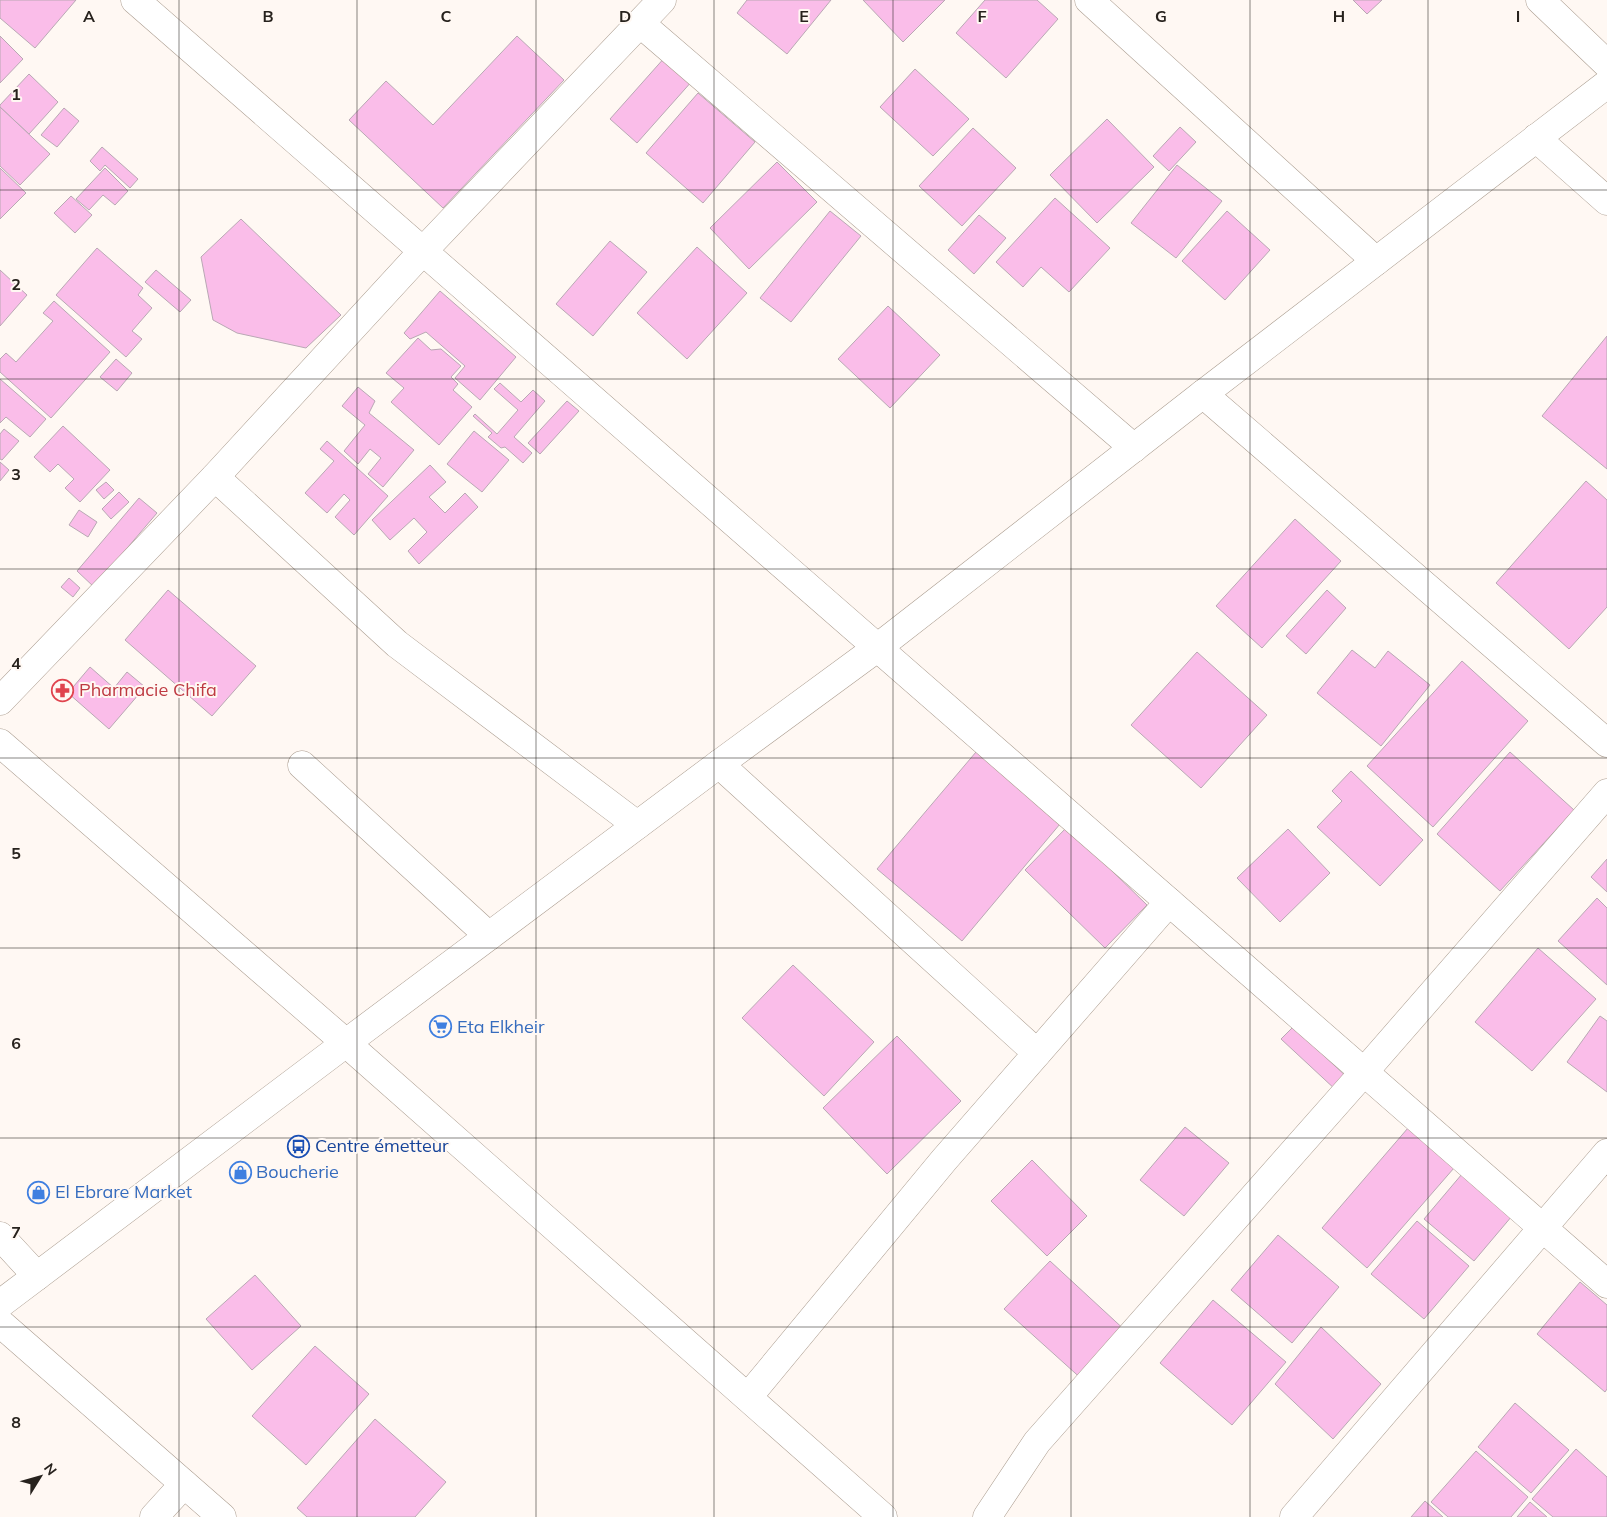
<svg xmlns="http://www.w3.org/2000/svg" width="1607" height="1517" font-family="Mulish,sans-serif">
<rect width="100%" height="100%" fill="#fff8f3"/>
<g fill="#fabde9" stroke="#b9a8b4">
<path d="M 0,0 L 76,0 L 35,48 L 0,18 Z"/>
<path d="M 747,0 L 831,0 L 787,54 L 737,13 Z"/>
<path d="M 863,0 L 945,0 L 903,42 Z"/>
<path d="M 985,0 L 1037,0 L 1058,19 L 1006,78 L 956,33 Z"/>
<path d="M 1353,0 L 1382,0 L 1367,14 Z"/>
<path d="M 0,36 L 23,59 L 0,83 Z"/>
<path d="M 517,36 L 564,80 L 443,208 L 349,120 L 386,81 L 433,125 Z"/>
<path d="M 666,56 L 693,80 L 637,143 L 610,119 Z"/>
<path d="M 915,69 L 969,119 L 933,156 L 880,107 Z"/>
<path d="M 29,74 L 58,102 L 29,134 L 0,107 L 0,105 Z"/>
<path d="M 698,93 L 755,142 L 703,203 L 646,153 Z"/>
<path d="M 0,107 L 50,154 L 20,185 L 0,166 Z"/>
<path d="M 64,108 L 79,121 L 57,147 L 41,135 Z"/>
<path d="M 1107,119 L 1154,167 L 1097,223 L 1050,175 Z"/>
<path d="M 1180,127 L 1196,142 L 1169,171 L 1153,156 Z"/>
<path d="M 973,128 L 1016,168 L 962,226 L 919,186 Z"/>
<path d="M 102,147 L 138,179 L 130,188 L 105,165 L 100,171 L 90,161 Z"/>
<path d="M 777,162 L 817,202 L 749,269 L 710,228 Z"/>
<path d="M 1177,165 L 1222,201 L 1176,258 L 1131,223 Z"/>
<path d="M 0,168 L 26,193 L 0,219 Z"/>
<path d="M 105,168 L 128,191 L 115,205 L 103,195 L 89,210 L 76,199 Z"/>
<path d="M 71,196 L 92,215 L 75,233 L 54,213 Z"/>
<path d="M 1055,198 L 1110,248 L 1069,292 L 1041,267 L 1023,287 L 996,262 Z"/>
<path d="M 830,211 L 861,236 L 791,322 L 760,298 Z"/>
<path d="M 1227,211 L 1270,250 L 1225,300 L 1182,261 Z"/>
<path d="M 979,215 L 1006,238 L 974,274 L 948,250 Z"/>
<path d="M 241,219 L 341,315 L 306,348 L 237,333 L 213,320 L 201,257 Z"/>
<path d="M 610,241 L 647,272 L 593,336 L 556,304 Z"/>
<path d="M 697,247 L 747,293 L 687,359 L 637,313 Z"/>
<path d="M 97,248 L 143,288 L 138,295 L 152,308 L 132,331 L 142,339 L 126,357 L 56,295 Z"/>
<path d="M 0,270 L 27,295 L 0,326 Z"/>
<path d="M 156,270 L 191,300 L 180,312 L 145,282 Z"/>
<path d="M 440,291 L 516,357 L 480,400 L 455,378 L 465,366 L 426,332 L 410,339 L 404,333 Z"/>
<path d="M 54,301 L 110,352 L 51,418 L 0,372 L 0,359 L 6,353 L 16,362 L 53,321 L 43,313 Z"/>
<path d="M 888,306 L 940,355 L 890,408 L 838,359 Z"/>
<path d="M 1607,336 L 1607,469 L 1542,416 Z"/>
<path d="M 418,338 L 431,350 L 441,349 L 461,366 L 451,377 L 458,384 L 453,390 L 472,407 L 439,445 L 391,402 L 404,388 L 386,373 Z"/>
<path d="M 116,359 L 132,373 L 117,391 L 100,377 Z"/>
<path d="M 0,379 L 46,419 L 30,437 L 6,417 L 0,423 Z"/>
<path d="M 500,383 L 521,402 L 533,390 L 545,401 L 514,437 L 532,453 L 523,463 L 505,447 L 501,448 L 488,437 L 492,433 L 473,416 L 475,414 L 497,434 L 518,410 L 494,389 Z"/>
<path d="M 358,387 L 375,401 L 369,413 L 414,450 L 383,487 L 368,474 L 381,458 L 370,449 L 358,464 L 344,451 L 365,425 L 342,406 Z"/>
<path d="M 567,401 L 579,411 L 540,454 L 528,443 Z"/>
<path d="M 63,426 L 110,470 L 80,502 L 65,488 L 74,479 L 58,464 L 50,472 L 34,457 Z"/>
<path d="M 4,429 L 19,441 L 2,460 L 0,459 L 0,434 Z"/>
<path d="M 474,431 L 509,460 L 482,492 L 447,464 Z"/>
<path d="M 327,441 L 388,496 L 354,535 L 335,517 L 350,500 L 344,494 L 327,513 L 305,493 L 334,461 L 320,449 Z"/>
<path d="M 0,462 L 9,470 L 0,481 Z"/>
<path d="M 430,465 L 446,482 L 429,497 L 445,513 L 465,493 L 478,507 L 419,564 L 408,551 L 427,532 L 414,518 L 390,540 L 372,520 Z"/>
<path d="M 1586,481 L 1607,500 L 1607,607 L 1569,649 L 1496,583 Z"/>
<path d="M 106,482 L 114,490 L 104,499 L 96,490 Z"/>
<path d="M 119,492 L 129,502 L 111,519 L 102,509 Z"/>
<path d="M 139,498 L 157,513 L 94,587 L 77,571 Z"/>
<path d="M 79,510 L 97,522 L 88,537 L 69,525 Z"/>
<path d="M 1295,519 L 1341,561 L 1262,648 L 1216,606 Z"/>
<path d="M 69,578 L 80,588 L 73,597 L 61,587 Z"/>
<path d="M 168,590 L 256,666 L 212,716 L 125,640 Z"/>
<path d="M 1327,590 L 1346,608 L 1306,654 L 1286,636 Z"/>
<path d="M 1352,650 L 1375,668 L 1388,651 L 1430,685 L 1381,746 L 1317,693 Z"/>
<path d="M 1197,652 L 1267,715 L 1201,788 L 1131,725 Z"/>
<path d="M 1462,661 L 1528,721 L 1433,827 L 1367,766 Z"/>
<path d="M 90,667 L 114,688 L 127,672 L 145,687 L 109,729 L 68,693 Z"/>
<path d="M 976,752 L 1060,824 L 962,941 L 877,869 Z"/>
<path d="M 1510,752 L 1574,810 L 1500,891 L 1437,834 Z"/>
<path d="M 1351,771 L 1423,840 L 1380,886 L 1317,827 L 1342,801 L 1332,791 Z"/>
<path d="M 1067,827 L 1147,905 L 1105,948 L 1025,870 Z"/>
<path d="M 1288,829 L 1330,873 L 1280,922 L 1237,878 Z"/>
<path d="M 1607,859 L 1607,892 L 1591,877 Z"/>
<path d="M 1597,898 L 1607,908 L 1607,985 L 1558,941 Z"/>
<path d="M 1538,948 L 1596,999 L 1532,1071 L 1475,1022 Z"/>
<path d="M 793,965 L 874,1042 L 824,1096 L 742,1018 Z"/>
<path d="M 1600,1016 L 1607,1021 L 1607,1092 L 1567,1062 Z"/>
<path d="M 1293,1027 L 1349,1079 L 1337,1091 L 1281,1039 Z"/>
<path d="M 897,1036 L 961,1101 L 887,1174 L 823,1108 Z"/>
<path d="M 1185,1127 L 1229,1163 L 1184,1216 L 1140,1180 Z"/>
<path d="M 1408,1128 L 1454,1168 L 1367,1268 L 1322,1228 Z"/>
<path d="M 1032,1160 L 1087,1216 L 1047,1256 L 991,1201 Z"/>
<path d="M 1462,1174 L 1512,1216 L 1474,1261 L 1424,1219 Z"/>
<path d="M 1417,1221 L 1469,1266 L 1424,1319 L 1371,1274 Z"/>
<path d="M 1278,1235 L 1339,1287 L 1292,1343 L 1231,1290 Z"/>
<path d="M 1050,1261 L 1128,1333 L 1085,1382 L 1004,1309 Z"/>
<path d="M 255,1275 L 301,1326 L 252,1370 L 206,1319 Z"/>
<path d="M 1580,1282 L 1607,1305 L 1607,1389 L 1605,1392 L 1537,1334 Z"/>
<path d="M 1213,1300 L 1286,1362 L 1232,1425 L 1160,1363 Z"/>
<path d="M 1321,1327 L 1381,1384 L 1333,1439 L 1275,1384 Z"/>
<path d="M 315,1346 L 369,1394 L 306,1465 L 252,1416 Z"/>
<path d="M 1515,1403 L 1569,1450 L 1531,1493 L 1478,1447 Z"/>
<path d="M 375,1419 L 446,1482 L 415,1517 L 307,1517 L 297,1508 Z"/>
<path d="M 1576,1449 L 1607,1477 L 1607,1517 L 1553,1517 L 1532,1499 Z"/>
<path d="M 1476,1451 L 1528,1497 L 1511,1517 L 1448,1517 L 1431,1502 Z"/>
<path d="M 1425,1501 L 1443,1517 L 1411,1517 Z"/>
<path d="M 1530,1502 L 1547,1517 L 1517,1517 Z"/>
</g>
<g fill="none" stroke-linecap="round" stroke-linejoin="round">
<defs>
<g id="minor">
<path d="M 135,0 L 1607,1284"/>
<path d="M 1089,0 L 1376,261"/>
<path d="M 1540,0 L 1607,64"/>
<path d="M 641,24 L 1134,448"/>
<path d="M 1536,138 L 1607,201"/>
<path d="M 1203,394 L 1607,743"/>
<path d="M 215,477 L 397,644 L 637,825"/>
<path d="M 0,701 L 215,477 L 423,251 L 662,0"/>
<path d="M 719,764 L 1037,1053"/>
<path d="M 302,765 L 489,936"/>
<path d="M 346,1043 L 719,764 L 877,648 L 1203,394 L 1607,84"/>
<path d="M 0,1236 L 37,1276"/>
<path d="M 0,1323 L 222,1517"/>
<path d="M 748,1397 L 944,1160 L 1169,902"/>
<path d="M 154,1517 L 184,1484"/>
<path d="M 987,1517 L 1037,1442 L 1364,1072 L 1607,793"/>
<path d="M 1294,1517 L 1607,1153"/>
</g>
<g id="tertiary">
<path d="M 0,743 L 346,1043 L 883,1517"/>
<path d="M 0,1304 L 346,1043"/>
</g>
</defs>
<use href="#minor" stroke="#ab9d90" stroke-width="29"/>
<use href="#tertiary" stroke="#ab9d90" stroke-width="29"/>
<use href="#minor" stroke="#fff" stroke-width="28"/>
<use href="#tertiary" stroke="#fff" stroke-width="28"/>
</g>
<path fill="none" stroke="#27221d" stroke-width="1" stroke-opacity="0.55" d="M 179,0 L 179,1517M 357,0 L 357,1517M 536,0 L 536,1517M 714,0 L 714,1517M 893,0 L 893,1517M 1071,0 L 1071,1517M 1250,0 L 1250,1517M 1428,0 L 1428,1517M 0,190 L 1607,190M 0,379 L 1607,379M 0,569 L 1607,569M 0,758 L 1607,758M 0,948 L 1607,948M 0,1138 L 1607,1138M 0,1327 L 1607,1327"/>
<defs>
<symbol id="pharmacy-ring" viewBox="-11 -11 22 22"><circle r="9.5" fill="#fff8f3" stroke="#e0444e" stroke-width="1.5"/><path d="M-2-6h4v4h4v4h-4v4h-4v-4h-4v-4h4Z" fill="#e0444e"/></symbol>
<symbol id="supermarket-ring" viewBox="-11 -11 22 22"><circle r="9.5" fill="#fff8f3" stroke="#3f7fe0" stroke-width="1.5"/><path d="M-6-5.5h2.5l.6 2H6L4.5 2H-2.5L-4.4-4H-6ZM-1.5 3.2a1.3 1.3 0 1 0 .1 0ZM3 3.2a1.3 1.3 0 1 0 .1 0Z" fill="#3f7fe0"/></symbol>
<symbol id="bus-ring" viewBox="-11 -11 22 22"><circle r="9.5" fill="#fff8f3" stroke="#1a4fb4" stroke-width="1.5"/><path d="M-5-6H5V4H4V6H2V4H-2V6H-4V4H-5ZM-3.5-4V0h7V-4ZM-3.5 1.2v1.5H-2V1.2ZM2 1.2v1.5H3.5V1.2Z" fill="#1a4fb4"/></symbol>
<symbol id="shop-ring" viewBox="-11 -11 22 22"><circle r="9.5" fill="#fff8f3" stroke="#3f7fe0" stroke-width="1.5"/><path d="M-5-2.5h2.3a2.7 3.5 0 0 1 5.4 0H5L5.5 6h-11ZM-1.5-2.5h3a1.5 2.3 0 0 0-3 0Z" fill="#3f7fe0"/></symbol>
</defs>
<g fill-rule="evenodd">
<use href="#pharmacy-ring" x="50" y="678" width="25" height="25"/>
<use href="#supermarket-ring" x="428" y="1014" width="25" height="25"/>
<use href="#bus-ring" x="286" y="1134" width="25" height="25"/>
<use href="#shop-ring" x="228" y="1160" width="25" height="25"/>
<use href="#shop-ring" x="26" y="1180" width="25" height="25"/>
</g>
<g text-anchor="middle" stroke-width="4" stroke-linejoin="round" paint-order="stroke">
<g font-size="18" fill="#be3a42" stroke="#fff8f3" text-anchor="start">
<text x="79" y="696">Pharmacie Chifa</text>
</g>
<g font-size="18" fill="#366cbe" stroke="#fff8f3" text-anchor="start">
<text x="457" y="1033">Eta Elkheir</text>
<text x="256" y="1178">Boucherie</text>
<text x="55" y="1198">El Ebrare Market</text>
</g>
<g font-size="18" fill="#164399" stroke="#fff8f3" text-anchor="start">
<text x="315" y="1152">Centre émetteur</text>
</g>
</g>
<g font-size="16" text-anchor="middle" font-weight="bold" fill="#27221d" stroke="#fff8f3" stroke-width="4" stroke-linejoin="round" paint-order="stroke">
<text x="89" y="22">A</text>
<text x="268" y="22">B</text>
<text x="446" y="22">C</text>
<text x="625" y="22">D</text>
<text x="804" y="22">E</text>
<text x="982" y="22">F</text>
<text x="1161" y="22">G</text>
<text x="1339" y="22">H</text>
<text x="1518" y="22">I</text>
<text x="16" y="100">1</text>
<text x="16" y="290">2</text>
<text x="16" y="480">3</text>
<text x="16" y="669">4</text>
<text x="16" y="859">5</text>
<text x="16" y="1049">6</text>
<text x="16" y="1238">7</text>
<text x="16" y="1428">8</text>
</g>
<g transform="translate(40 1477) rotate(53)" stroke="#fff8f3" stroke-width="4" paint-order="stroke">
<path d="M0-4L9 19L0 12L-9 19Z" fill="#27221d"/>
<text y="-8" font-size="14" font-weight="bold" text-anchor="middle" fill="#27221d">N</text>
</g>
</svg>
